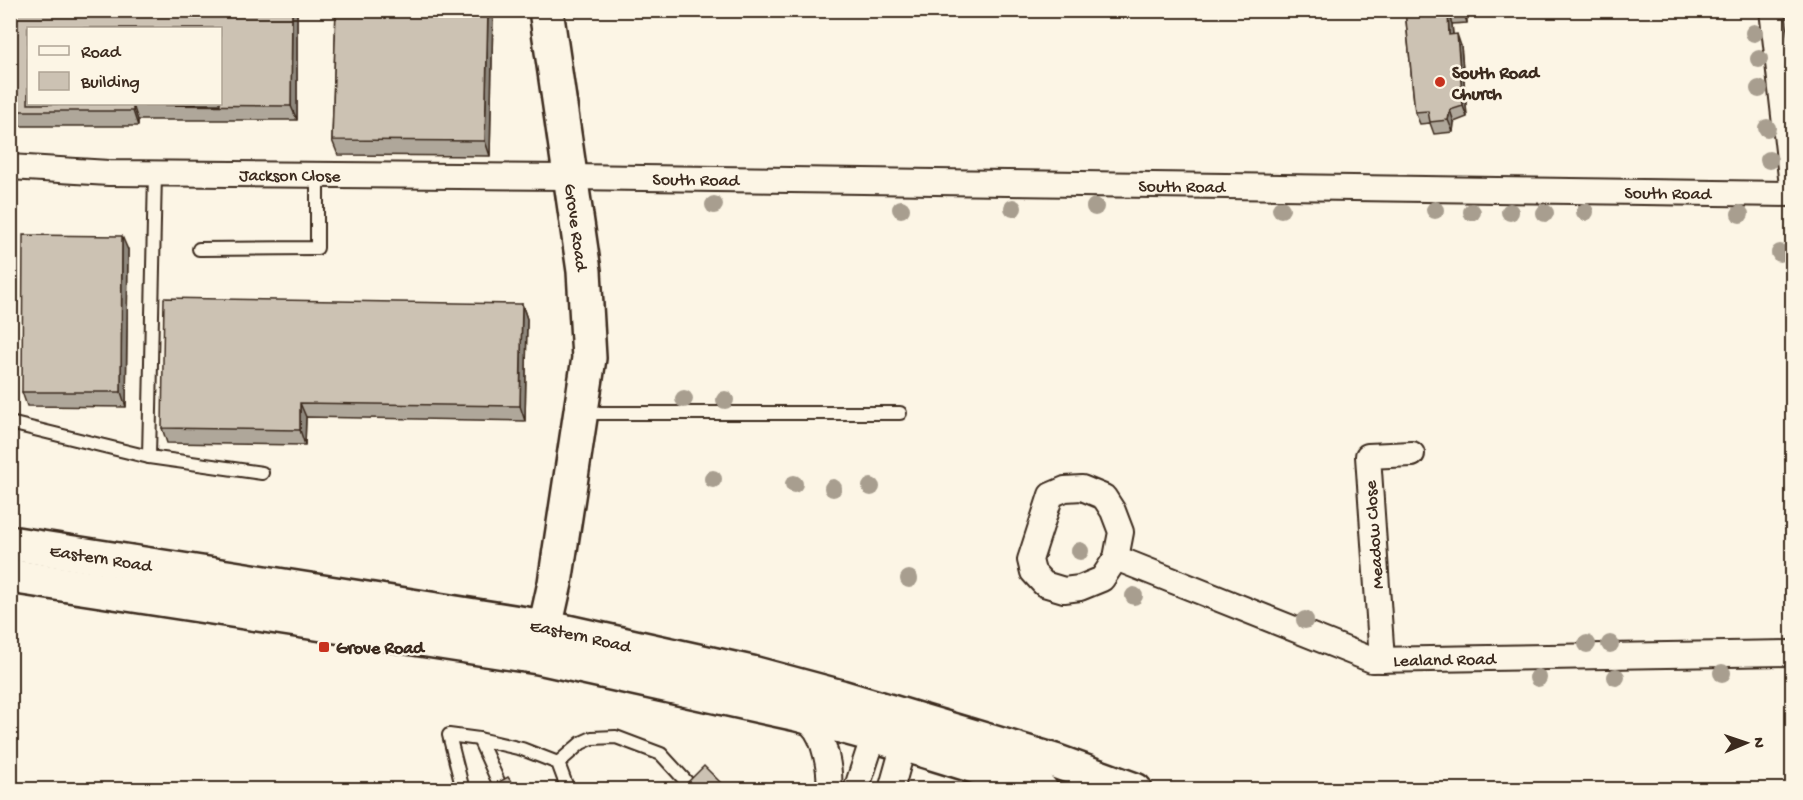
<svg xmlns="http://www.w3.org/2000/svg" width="1803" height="800" font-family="'Gochi Hand',sans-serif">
<rect width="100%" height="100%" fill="#fcf5e5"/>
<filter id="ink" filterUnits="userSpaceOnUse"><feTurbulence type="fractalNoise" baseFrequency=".0167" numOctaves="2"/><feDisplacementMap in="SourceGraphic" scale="12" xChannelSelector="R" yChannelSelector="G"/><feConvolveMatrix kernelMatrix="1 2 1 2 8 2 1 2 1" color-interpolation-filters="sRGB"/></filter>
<g filter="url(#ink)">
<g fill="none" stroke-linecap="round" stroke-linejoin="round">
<defs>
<g id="lane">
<path d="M 199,249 L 317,248 L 317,175"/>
<path d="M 583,413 L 900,413"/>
<path d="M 10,423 L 149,457 L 155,173"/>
<path d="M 149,457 L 262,473"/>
<path d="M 479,739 L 502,790"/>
<path d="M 558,763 L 581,743 L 592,738 L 616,737 L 661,754 L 694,790"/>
<path d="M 463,790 L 449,735 L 479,739 L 522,749 L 558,763 L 568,790"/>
</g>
<g id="street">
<path d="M 1772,10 L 1792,186"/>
<path id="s1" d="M 10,167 L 109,173 L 570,177 L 1792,194"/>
<path d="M 1082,488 L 1104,497 L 1113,511 L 1121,532 L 1116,558 L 1102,579 L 1080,588 L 1064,590 L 1044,584 L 1033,572 L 1030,560 L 1051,495 L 1065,489 Z"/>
<path id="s2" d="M 1116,558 L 1372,660 L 1792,653"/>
<path d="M 1382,660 L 1368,456 L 1412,454"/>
<path d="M 799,716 C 803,718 808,721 811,724 C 825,737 831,772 829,790"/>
<path d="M 856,790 L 874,735 L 884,724"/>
<path d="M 891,790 L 904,744 L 903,730"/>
</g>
<path id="secondary" d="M 539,655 L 555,583 L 589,358 L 584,271 L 546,10"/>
<g id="primary">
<path id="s3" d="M 10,543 L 545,627 L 752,673 L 841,697 L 1055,761 L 1135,790"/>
<path d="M 10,576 L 538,657 L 797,714 L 874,735 L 965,763 L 1041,790"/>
</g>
</defs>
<use href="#lane" stroke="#3b2a1e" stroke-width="16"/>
<use href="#street" stroke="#3b2a1e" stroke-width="28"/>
<use href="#secondary" stroke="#3b2a1e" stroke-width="38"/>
<use href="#primary" stroke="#3b2a1e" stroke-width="38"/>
<use href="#lane" stroke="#fcf5e5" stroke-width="12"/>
<use href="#street" stroke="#fcf5e5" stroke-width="24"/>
<use href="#secondary" stroke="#fcf5e5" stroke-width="33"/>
<use href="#primary" stroke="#fcf5e5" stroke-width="33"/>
</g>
<g fill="#a89e8f">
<circle cx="1754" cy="33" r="9"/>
<circle cx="1759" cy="59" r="9"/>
<circle cx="1759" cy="89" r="9"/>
<circle cx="1767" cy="128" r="9"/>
<circle cx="1769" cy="160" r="9"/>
<circle cx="714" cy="205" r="9"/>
<circle cx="1095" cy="207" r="9"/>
<circle cx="1013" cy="208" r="9"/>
<circle cx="901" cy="209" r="9"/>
<circle cx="1281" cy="209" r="9"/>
<circle cx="1435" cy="210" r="9"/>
<circle cx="1472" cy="212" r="9"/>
<circle cx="1510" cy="212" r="9"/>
<circle cx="1585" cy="212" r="9"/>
<circle cx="1545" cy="213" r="9"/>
<circle cx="1740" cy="214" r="9"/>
<circle cx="1780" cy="253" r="9"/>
<circle cx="684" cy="399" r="9"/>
<circle cx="725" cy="400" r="9"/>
<circle cx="713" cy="479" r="9"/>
<circle cx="794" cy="484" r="9"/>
<circle cx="871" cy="487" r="9"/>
<circle cx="833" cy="488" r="9"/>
<circle cx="1080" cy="551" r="9"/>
<circle cx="909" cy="579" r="9"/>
<circle cx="1134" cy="596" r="9"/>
<circle cx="1305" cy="620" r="9"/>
<circle cx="1587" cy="644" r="9"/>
<circle cx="1610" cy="644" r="9"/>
<circle cx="1722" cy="673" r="9"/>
<circle cx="1616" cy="677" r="9"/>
<circle cx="1538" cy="678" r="9"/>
</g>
<g fill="#afa79a" stroke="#3b2a1e" stroke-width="1.5">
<path d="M 10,10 L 297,10 L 297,120 L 138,120 L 138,126 L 10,126 Z"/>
<path d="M 336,10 L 493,10 L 490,156 L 338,155 L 332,140 Z"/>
<path d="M 1405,10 L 1466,10 L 1467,23 L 1452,24 L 1453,35 L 1461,46 L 1467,117 L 1454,122 L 1453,132 L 1434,134 L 1430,123 L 1420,124 L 1415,112 Z"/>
<path d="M 10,202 L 11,202 L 17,216 L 14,376 L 10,376 Z"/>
<path d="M 128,250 L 126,407 L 27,406 L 22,392 Z"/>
<path d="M 522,304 L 527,319 L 525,421 L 306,417 L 305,445 L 167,443 L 162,428 Z"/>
</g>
<g fill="#8f887d" stroke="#3b2a1e" stroke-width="1.5">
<path d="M 292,10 L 297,10 L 297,120 L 291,106 Z"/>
<path d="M 488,10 L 493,10 L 490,156 L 485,141 Z"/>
<path d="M 1463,10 L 1466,10 L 1467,23 Z"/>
<path d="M 1448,13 L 1452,24 L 1454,47 L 1449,35 Z"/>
<path d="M 1457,34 L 1461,46 L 1467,117 L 1463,106 Z"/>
<path d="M 133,105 L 138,120 L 138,126 L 133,111 Z"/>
<path d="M 1450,110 L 1454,122 L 1453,132 L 1448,120 Z"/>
<path d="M 11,202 L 17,216 L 14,376 L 10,367 Z"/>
<path d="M 122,236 L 128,250 L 126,407 L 121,392 Z"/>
<path d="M 522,304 L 527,319 L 525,421 L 520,406 Z"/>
<path d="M 300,403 L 306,417 L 305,445 L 300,430 Z"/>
</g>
<g fill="#ccc2b3" stroke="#3b2a1e" stroke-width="1.5" fill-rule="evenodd">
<path d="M 10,10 L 292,10 L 291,106 L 133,105 L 133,111 L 10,111 ZM 28,28 L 220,28 L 220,104 L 28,104 Z"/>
<path d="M 336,10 L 488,10 L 485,141 L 332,140 Z"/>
<path d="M 1405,10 L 1463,10 L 1463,12 L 1448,13 L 1449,35 L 1457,34 L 1463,106 L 1450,110 L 1448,120 L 1430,122 L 1428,111 L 1415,112 Z"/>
<path d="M 10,202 L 11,202 L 10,256 Z"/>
<path d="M 23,235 L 122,236 L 121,392 L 22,392 Z"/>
<path d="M 164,298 L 522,304 L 520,406 L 300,403 L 300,430 L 162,428 Z"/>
<path d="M 704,766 L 727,789 L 681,789 Z"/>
<path d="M 508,777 L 516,789 L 494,789 L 492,786 Z"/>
</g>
</g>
<g fill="#c8321e" stroke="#fcf5e5" stroke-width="2">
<circle cx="1440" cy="82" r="6"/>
<rect x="318" y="641" width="12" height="12" rx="3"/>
</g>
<g text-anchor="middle" stroke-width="5" stroke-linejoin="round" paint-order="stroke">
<g font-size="18" font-weight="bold" fill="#3b2a1e" stroke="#fcf5e5" text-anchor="start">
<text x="1452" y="78">South Road<tspan x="1452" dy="21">Church</tspan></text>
<text x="336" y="653">Grove Road</text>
</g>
<g font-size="18" fill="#3b2a1e" stroke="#fcf5e5">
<text dy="6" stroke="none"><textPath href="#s1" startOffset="280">Jackson Close</textPath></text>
<text dy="6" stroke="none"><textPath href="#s1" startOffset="686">South Road</textPath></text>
<text dy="6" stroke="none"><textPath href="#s1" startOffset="1172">South Road</textPath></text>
<text dy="6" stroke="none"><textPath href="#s1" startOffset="1658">South Road</textPath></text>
<text transform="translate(577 227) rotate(82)" y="6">Grove Road</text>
<text transform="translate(1373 535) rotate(-94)" y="6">Meadow Close</text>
<text dy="6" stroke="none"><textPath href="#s3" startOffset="92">Eastern Road</textPath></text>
<text dy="6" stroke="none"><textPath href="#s3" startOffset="578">Eastern Road</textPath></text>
<text dy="6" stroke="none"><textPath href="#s2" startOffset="348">Lealand Road</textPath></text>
</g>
</g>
<rect width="1803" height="800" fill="none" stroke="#fcf5e5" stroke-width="36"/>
<rect x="18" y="18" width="1767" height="764" fill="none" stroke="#3b2a1e" stroke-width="2" filter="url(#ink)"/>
<rect x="27" y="27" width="195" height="78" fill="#fcf5e5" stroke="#afa495" stroke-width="1.5"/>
<rect x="39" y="46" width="30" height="9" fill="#fcf5e5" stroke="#afa495" stroke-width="1.5"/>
<text x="81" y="57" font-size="18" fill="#3b2a1e">Road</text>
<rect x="39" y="72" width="30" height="18" fill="#ccc2b3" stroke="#afa495" stroke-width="1.5"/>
<text x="81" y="87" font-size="18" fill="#3b2a1e">Building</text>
<g transform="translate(1746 743) rotate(88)" stroke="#fcf5e5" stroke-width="4.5" paint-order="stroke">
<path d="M0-4.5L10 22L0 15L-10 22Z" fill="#3b2a1e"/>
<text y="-9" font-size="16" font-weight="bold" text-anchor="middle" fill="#3b2a1e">N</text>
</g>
</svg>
